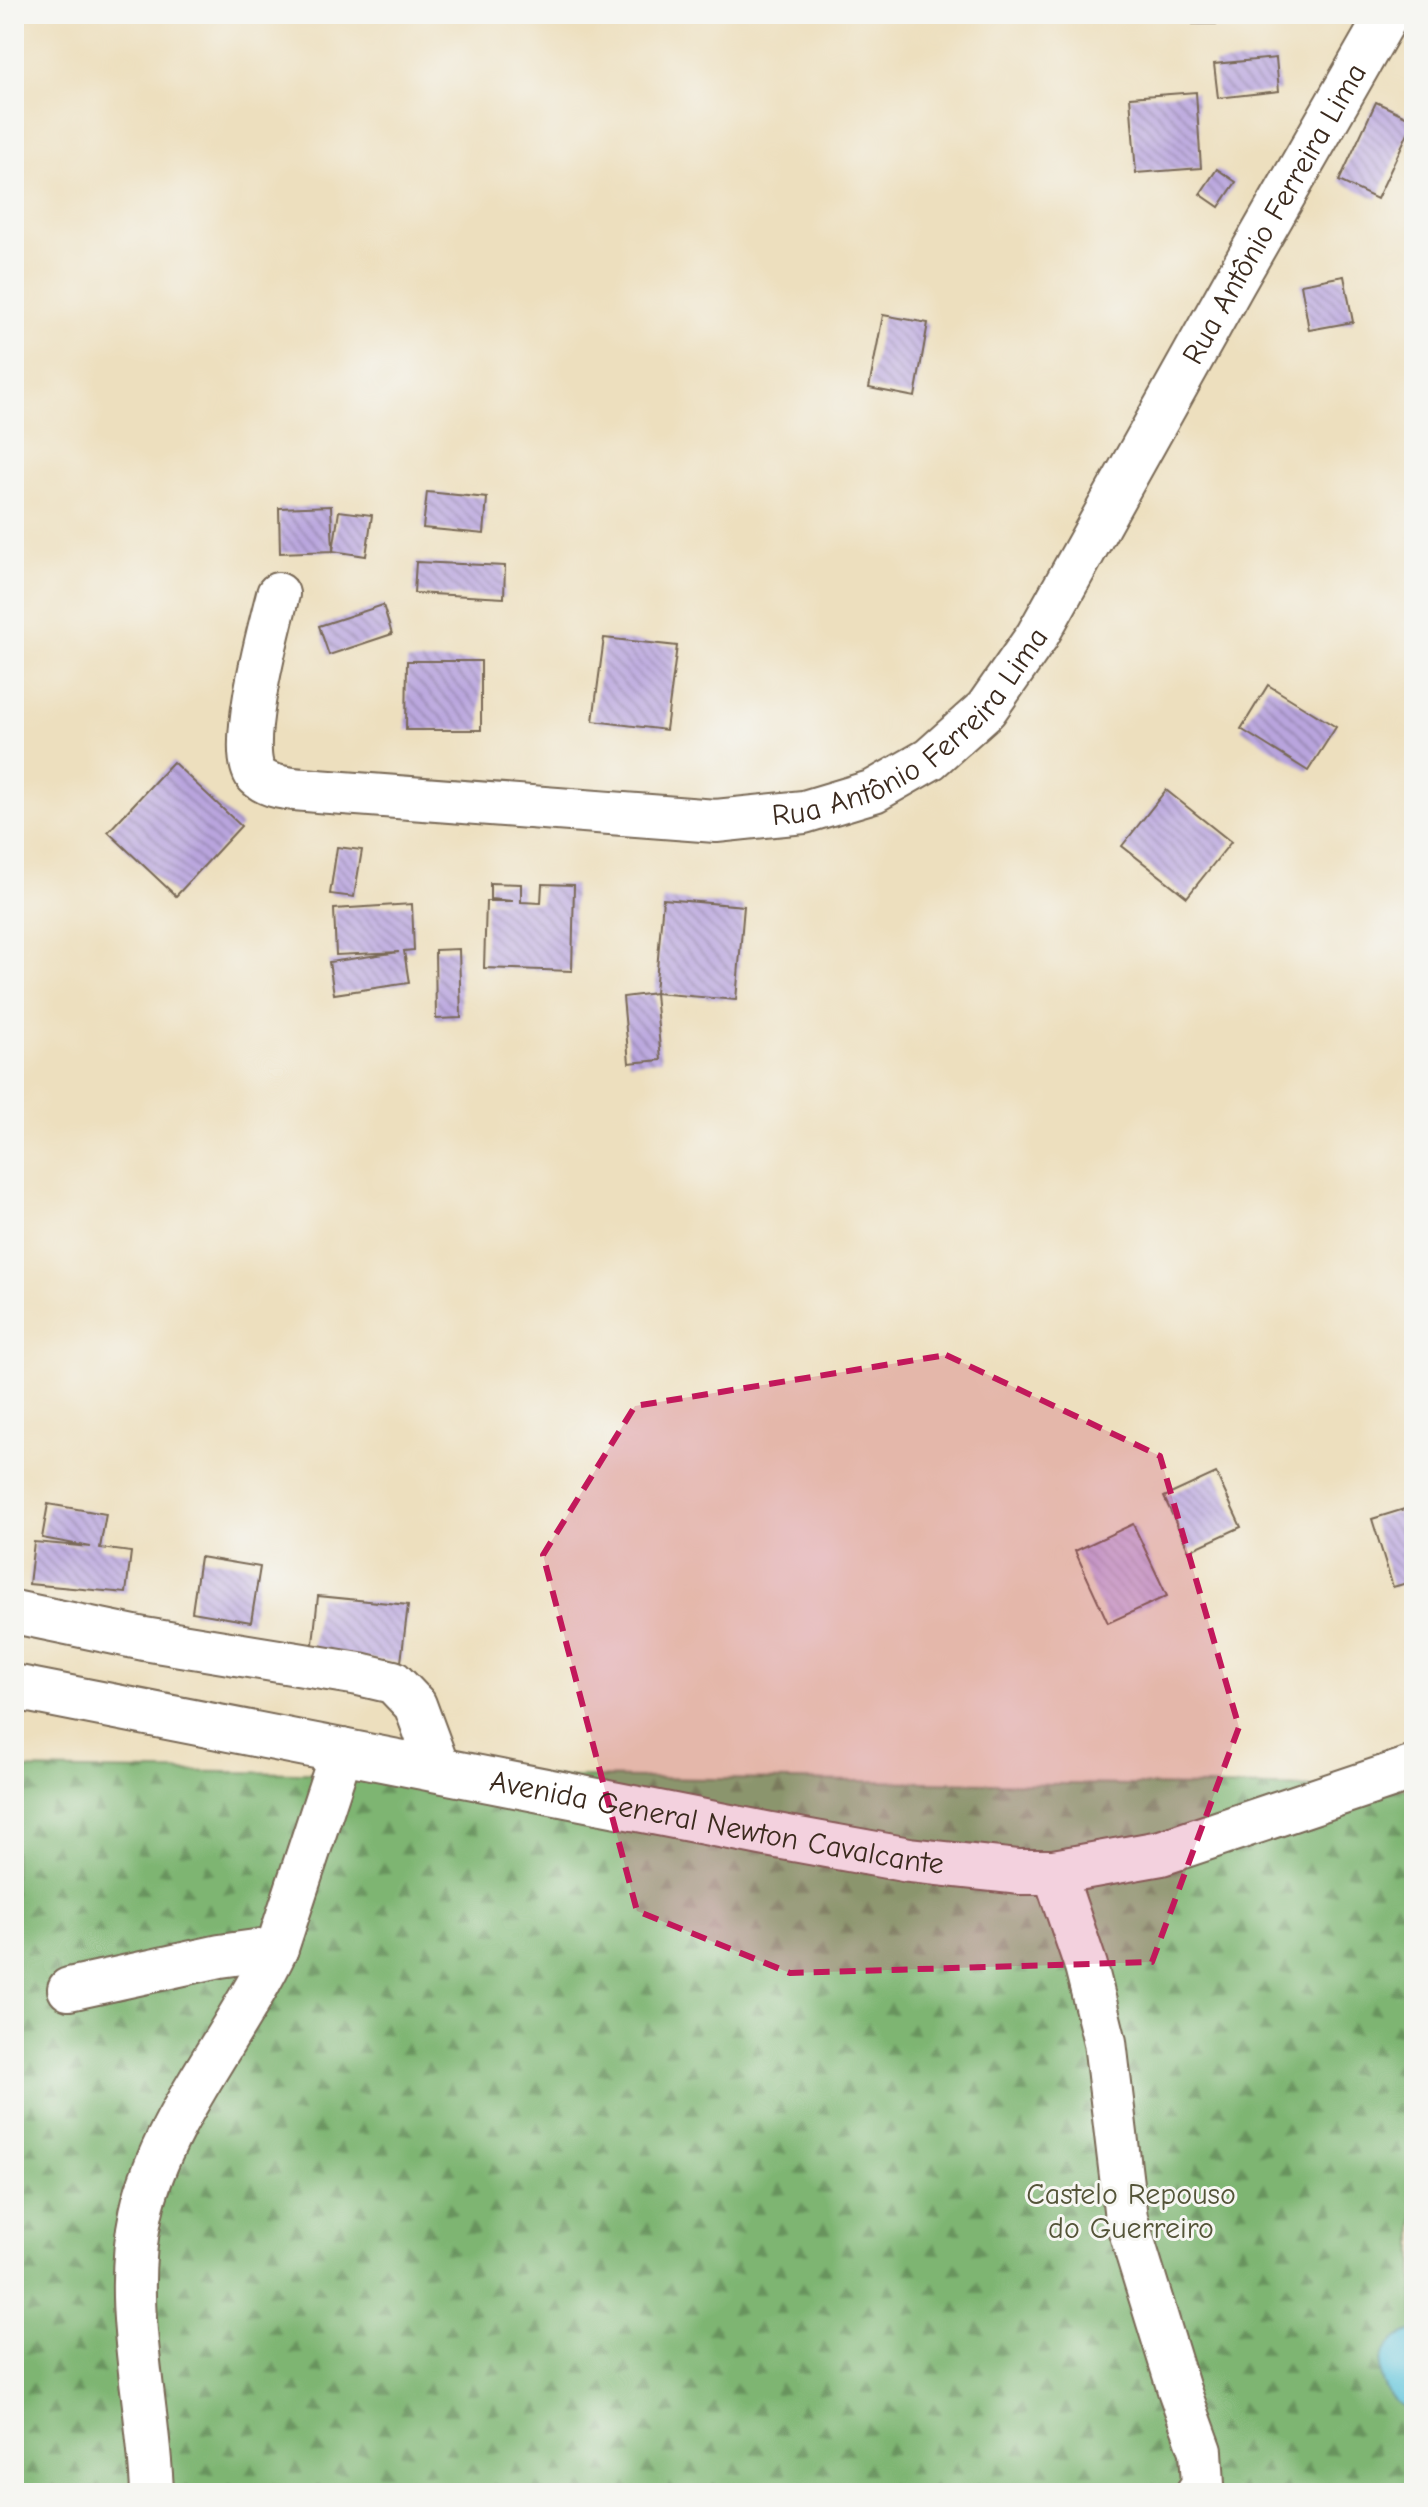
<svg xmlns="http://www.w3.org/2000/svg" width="1428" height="2507" font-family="'Comic Neue',sans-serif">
<defs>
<pattern id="forest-firs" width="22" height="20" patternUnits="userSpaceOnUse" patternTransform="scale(2)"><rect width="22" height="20" fill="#7eb572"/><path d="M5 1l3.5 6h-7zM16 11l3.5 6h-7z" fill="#68935d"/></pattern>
<pattern id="building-back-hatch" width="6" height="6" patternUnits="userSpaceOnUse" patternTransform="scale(2)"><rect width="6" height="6" fill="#b9a5de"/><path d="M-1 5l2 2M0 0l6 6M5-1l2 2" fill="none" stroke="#9887b3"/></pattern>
</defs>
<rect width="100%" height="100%" fill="#f6f6f2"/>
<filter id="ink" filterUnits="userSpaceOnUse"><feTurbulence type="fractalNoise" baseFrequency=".0125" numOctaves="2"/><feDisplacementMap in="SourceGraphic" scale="16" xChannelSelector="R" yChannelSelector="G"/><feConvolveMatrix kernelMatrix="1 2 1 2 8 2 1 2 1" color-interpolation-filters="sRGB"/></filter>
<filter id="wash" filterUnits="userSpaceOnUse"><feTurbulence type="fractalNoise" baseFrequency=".006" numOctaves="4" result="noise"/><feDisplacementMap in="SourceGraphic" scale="32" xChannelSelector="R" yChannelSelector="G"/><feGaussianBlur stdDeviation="1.8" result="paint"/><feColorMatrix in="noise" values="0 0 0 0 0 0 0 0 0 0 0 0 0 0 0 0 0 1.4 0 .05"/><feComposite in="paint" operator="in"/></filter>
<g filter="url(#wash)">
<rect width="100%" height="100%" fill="#eddfbe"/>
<path fill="url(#forest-firs)" stroke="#5c7048" stroke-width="2" d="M 14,1769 L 1414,1789 L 1414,2493 L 14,2493 Z"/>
<path fill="#5ec4db" stroke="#4c777c" stroke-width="2" d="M 1414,2331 L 1414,2411 C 1370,2397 1368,2342 1414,2331 Z"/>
<g id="blocks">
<g fill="url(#building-back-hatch)">
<rect x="1193" y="14" width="63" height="10"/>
<path d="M 1276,58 L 1279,91 L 1218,98 L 1214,64 Z"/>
<path d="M 1196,92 L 1201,168 L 1136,173 L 1130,97 Z"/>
<path d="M 1376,102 L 1414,120 L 1377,199 L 1339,181 Z"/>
<path d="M 1217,169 L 1236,182 L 1219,207 L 1200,194 Z"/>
<path d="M 1344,276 L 1353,322 L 1309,330 L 1301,284 Z"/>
<path d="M 883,315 L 928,323 L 915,397 L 869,388 Z"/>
<path d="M 427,492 L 487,498 L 484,534 L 423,528 Z"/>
<path d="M 331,506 L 333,551 L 339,511 L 372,515 L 366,556 L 333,551 L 280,553 L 279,508 Z"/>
<path d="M 416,562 L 505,566 L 504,598 L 414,593 Z"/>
<path d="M 383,605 L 392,634 L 329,655 L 319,626 Z"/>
<path d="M 604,638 L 677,646 L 666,730 L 593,721 Z"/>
<path d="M 407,661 L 481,661 L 481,730 L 406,730 Z"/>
<path d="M 1268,685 L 1336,727 L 1308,771 L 1241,729 Z"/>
<path d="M 173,762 L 241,826 L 176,896 L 108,832 Z"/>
<path d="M 1166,790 L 1231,842 L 1187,897 L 1122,846 Z"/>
<path d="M 337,847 L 362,850 L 354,897 L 330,894 Z"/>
<path d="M 490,883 L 521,884 L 521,902 L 541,903 L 542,884 L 574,885 L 572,971 L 484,968 L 486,901 L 513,901 L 490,899 Z"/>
<path d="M 663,899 L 744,906 L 736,1000 L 655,993 L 661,1060 L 629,1063 L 623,997 L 655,993 Z"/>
<path d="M 412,904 L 414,950 L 404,951 L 409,983 L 334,994 L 329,962 L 399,952 L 336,955 L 334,909 Z"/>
<path d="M 459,949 L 461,1018 L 436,1019 L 435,950 Z"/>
<path d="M 1216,1473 L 1241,1527 L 1189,1551 L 1164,1497 Z"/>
<path d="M 48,1504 L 106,1514 L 100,1548 L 131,1552 L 126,1593 L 29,1584 L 34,1542 L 91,1547 L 42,1538 Z"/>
<path d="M 1414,1506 L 1414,1581 L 1393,1587 L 1372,1519 Z"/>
<path d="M 1133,1524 L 1167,1596 L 1108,1623 L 1075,1551 Z"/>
<path d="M 200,1557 L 260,1567 L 251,1622 L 192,1612 Z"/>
<path d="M 318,1596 L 408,1605 L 401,1662 L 312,1653 Z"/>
</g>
</g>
</g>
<g filter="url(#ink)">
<use href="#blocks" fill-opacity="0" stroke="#796956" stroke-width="2"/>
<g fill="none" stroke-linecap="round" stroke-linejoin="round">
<defs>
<g id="minor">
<path id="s1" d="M 278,594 C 270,626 235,754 257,776 C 271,790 299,789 317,791 L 716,821 L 804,812 L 874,791 L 930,759 L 986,709 L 1037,636 L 1234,283 L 1388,14"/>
<path d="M 14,1612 L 144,1639 L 359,1674 L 393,1682 L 415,1705 L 439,1770"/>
<path d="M 1054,1872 L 1086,1966 L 1105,2042 L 1126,2218 L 1179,2390 L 1201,2451 L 1203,2485 L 1197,2493"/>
<path d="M 69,1989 L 220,1956 L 277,1948 L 342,1750"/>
<path d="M 152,2493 C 149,2400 121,2306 141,2213 C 160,2123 237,2033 277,1948"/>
</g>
<g id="major">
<path id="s2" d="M 14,1687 L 766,1834 L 909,1860 L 1019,1872 L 1054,1872 L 1161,1853 L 1414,1768"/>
</g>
</defs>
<use href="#minor" stroke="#796956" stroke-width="46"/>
<use href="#major" stroke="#796956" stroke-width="48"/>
<use href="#minor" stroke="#fff" stroke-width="42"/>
<use href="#major" stroke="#fff" stroke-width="44"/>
</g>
</g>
<path fill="#c2185b" fill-opacity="0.2" stroke="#c2185b" stroke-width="6" stroke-dasharray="16 10" stroke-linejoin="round" d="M 946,1355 L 1160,1456 L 1239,1727 L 1152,1962 L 790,1973 L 637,1911 L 543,1555 L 635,1406 Z"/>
<g text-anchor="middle" stroke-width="6" stroke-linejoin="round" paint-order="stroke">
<g font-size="30" fill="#3b2a1e" stroke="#f6f6f2">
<text dy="10" stroke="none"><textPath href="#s1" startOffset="1524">Rua Antônio Ferreira Lima</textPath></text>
<text dy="10" stroke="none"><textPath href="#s1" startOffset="876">Rua Antônio Ferreira Lima</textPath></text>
<text dy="10" stroke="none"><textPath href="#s2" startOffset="716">Avenida General Newton Cavalcante</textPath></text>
</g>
<g font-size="30" fill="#545438" stroke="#f6f6f2">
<text x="1131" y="2204">Castelo Repouso<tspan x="1131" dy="34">do Guerreiro</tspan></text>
</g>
</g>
<rect width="1428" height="2507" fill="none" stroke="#f6f6f2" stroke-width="48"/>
</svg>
